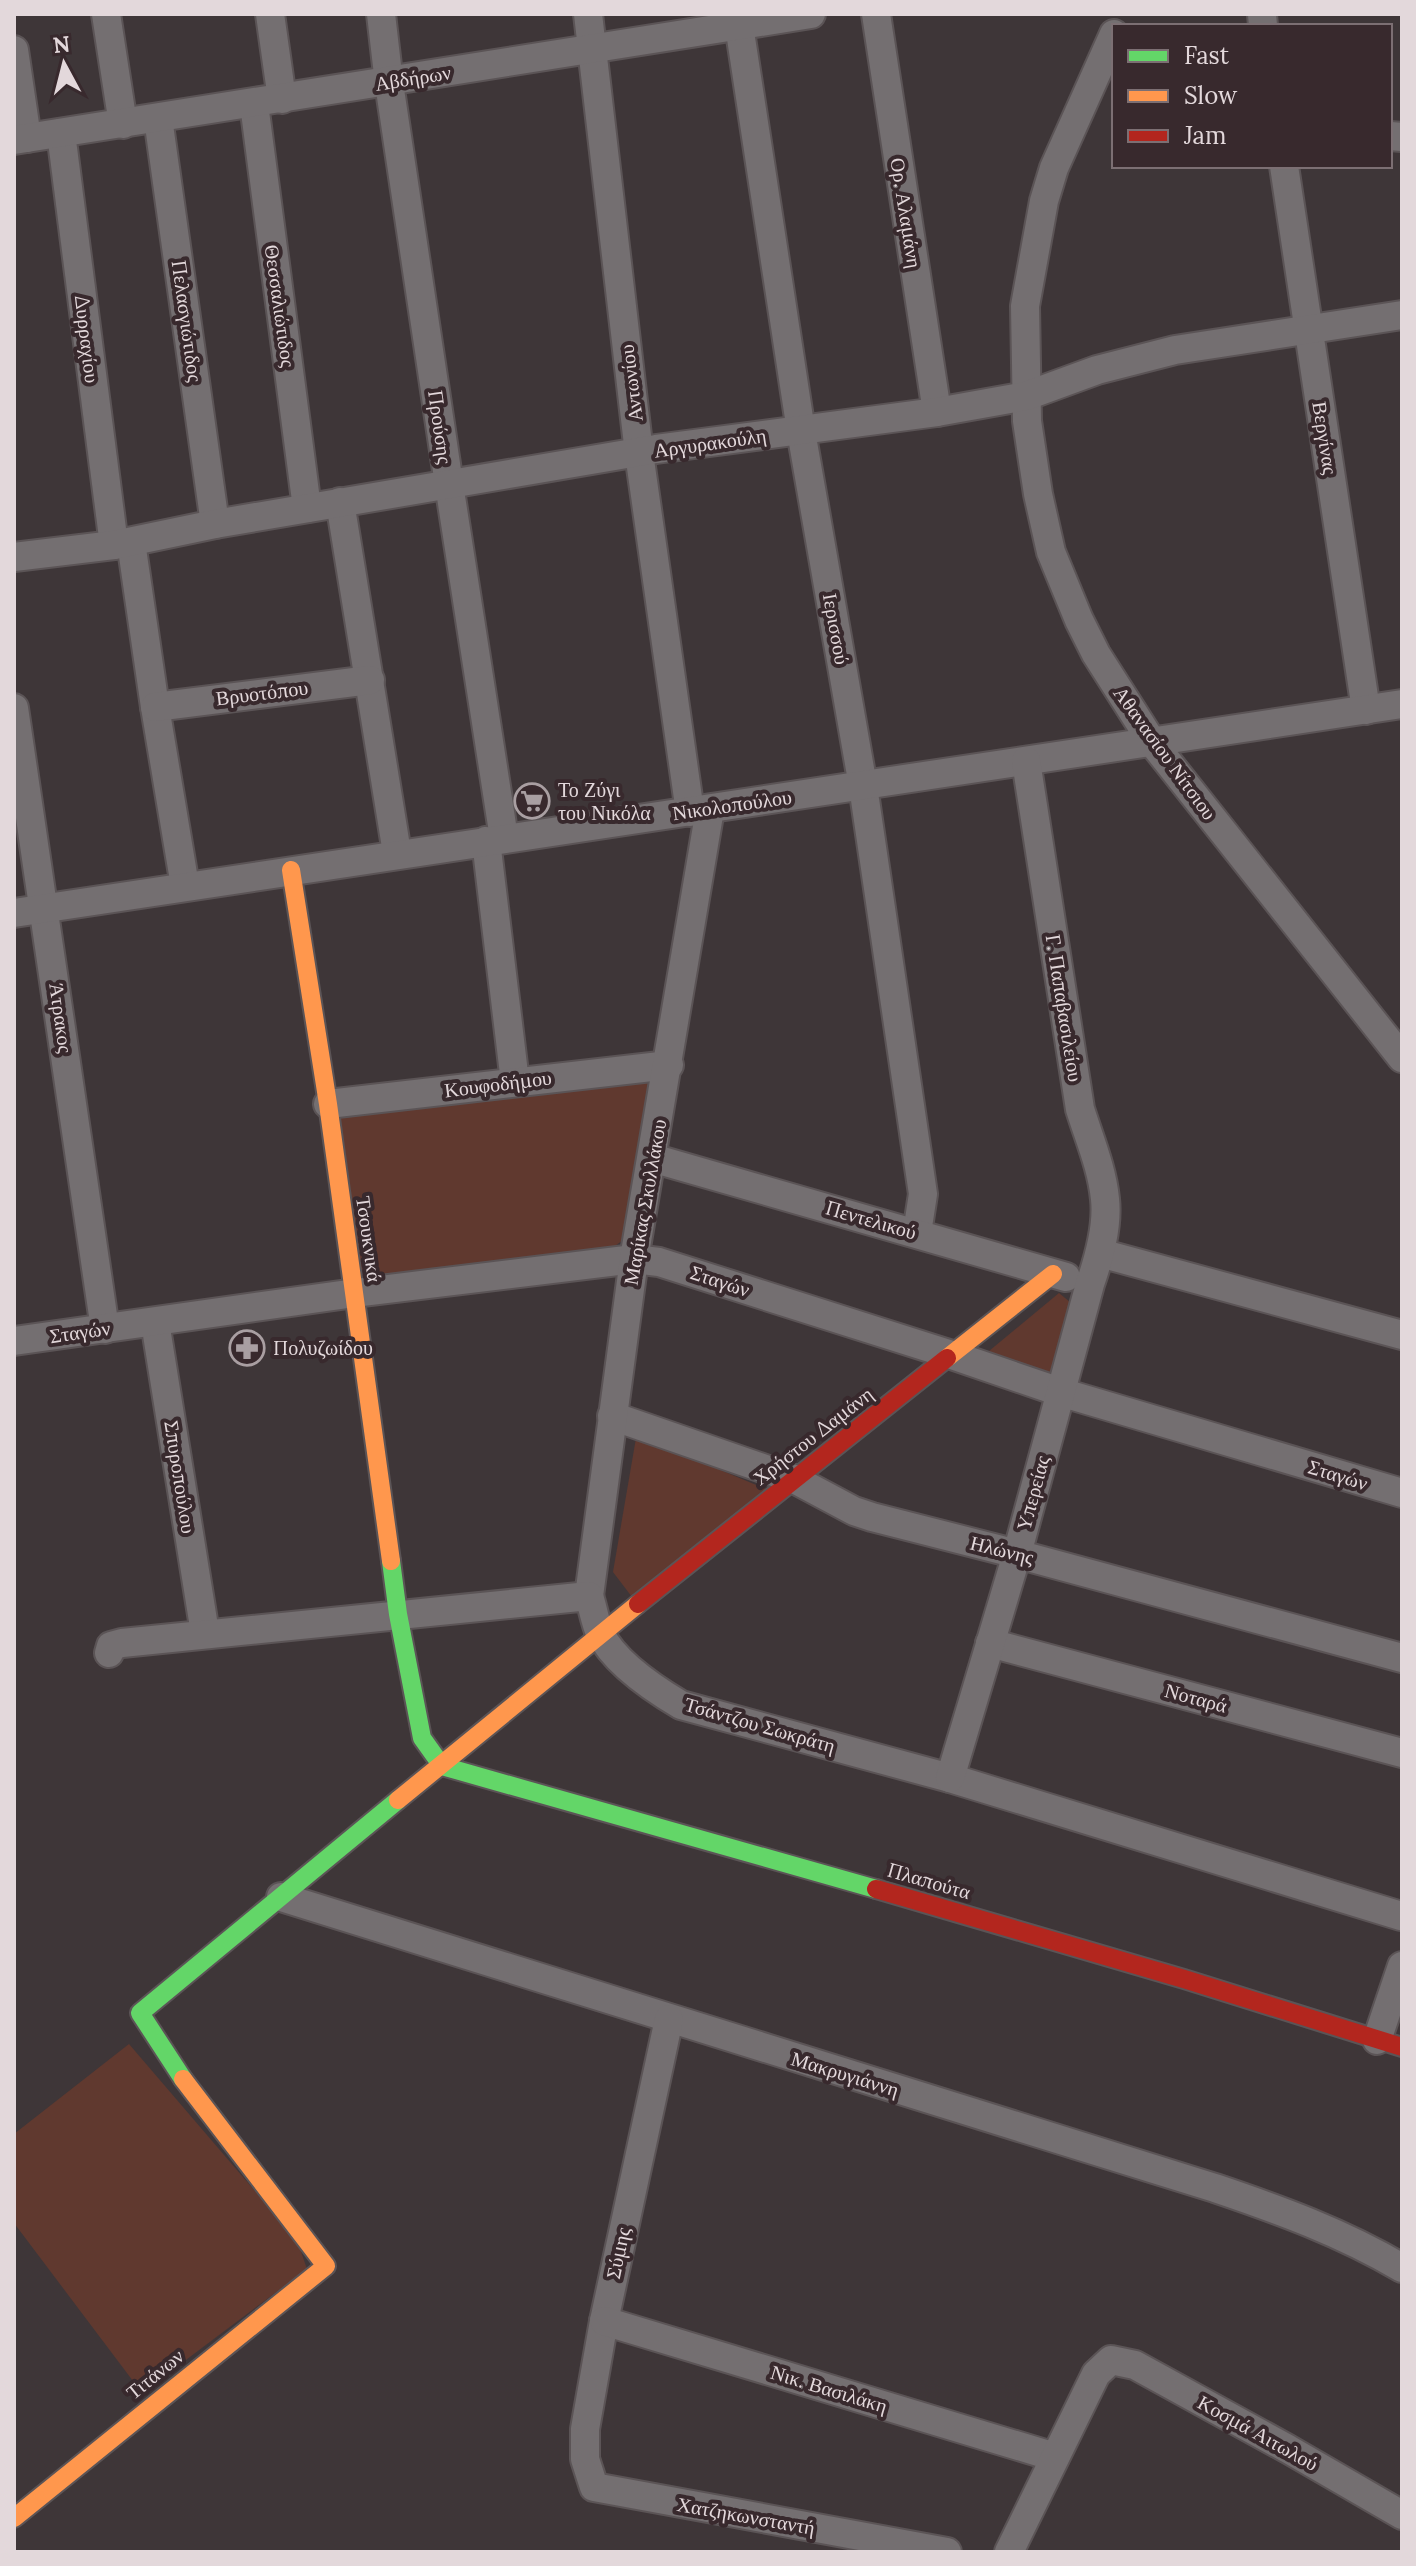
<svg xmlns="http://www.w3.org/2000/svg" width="1416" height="2566" font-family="Lora,serif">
<rect width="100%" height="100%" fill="#3e3638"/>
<g fill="#60392f">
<path d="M 639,1076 L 649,1083 L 623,1240 L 615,1246 L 372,1277 L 361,1269 L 340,1114 Z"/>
<path d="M 1059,1293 L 1076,1307 L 1053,1379 L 983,1356 Z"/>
<path d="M 636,1438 L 644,1438 L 766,1489 L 632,1597 L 613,1572 Z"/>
<path d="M 129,2044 L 297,2240 L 307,2269 L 142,2393 L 14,2223 L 14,2134 Z"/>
</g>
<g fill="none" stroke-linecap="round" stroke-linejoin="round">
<defs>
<g id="street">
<path d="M 106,14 L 123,124"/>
<path d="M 270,14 L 282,99"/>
<path d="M 381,14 L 389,83 L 449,484 L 504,838"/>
<path d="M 588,14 L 639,453 L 690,812"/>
<path d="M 876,14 L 937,412"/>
<path d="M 1262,14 L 1263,26"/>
<path d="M 739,25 L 801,431 L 863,786 L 923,1194 L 917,1233"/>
<path d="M 1114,34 L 1054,168 L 1044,201 L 1025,306 L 1027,421 L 1038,494 L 1051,552 L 1079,620 L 1096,654 L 1152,742 L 1402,1058"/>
<path d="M 14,50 L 27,138"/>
<path d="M 254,104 L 307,508"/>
<path d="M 158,118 L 215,524"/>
<path d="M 61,133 L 114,545"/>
<path d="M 1390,136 L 1402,137"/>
<path d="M 14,140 L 811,14"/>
<path d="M 1284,166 L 1366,710"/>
<path d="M 340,502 L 397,853"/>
<path d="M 131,542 L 155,707 L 185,886"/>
<path d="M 14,557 L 114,545 L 215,524 L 656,449 L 937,412 L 1026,396 L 1097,370 L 1175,350 L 1402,315"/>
<path d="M 155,707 L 370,680"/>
<path d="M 14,708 L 105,1329"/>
<path d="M 486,841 L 515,1082"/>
<path d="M 14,913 C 476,842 940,775 1402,704"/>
<path d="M 328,1104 L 669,1065"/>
<path d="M 652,1158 L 1066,1277"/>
<path d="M 1100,1253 L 1402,1335"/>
<path d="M 155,1322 L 205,1633"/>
<path d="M 14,1341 L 355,1293 L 634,1259 L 659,1262 L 952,1355 L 1060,1392 L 1402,1493"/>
<path d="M 612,1416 L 794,1479 L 854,1511 L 872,1517 L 1017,1554 L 1402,1658"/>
<path d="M 589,1596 L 634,1259 L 710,809"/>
<path d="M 990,1643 L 1402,1753"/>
<path d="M 109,1653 L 111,1646 L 122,1643 L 589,1596 C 593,1608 595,1622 600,1633 C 614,1662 654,1689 681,1705 L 950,1778 L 1401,1916"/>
<path d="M 950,1778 L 1017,1554 L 1090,1284 C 1099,1258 1108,1227 1105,1199 C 1102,1168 1089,1138 1080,1109 L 1026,761"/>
<path d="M 281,1897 L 1215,2188 C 1280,2210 1343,2233 1402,2268"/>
<path d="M 669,2019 L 604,2321 L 585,2429 L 585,2459 L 594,2487 L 947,2552"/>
<path d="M 1377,2040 L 1402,1966"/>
<path d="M 604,2321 L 1055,2457"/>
<path d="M 1009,2552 L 1096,2374 L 1111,2360 L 1135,2365 L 1288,2449 L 1402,2515"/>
</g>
<g id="fast">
<path d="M 391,1561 L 398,1614 L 422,1738 L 442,1766 L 876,1889"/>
<path d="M 183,2079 L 140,2013 L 398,1800"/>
</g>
<g id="slow">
<path d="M 291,870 L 328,1104 L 391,1561"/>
<path d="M 947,1358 L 1053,1274"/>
<path d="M 398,1800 L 638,1604"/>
<path d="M 14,2518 L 326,2266 L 183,2079"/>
</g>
<g id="jam">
<path d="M 638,1604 L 947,1358"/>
<path d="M 876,1889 L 1184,1979 L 1402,2047"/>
</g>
</defs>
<use href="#street" stroke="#5b5456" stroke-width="32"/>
<use href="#fast" stroke="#5b5456" stroke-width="22"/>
<use href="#slow" stroke="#5b5456" stroke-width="22"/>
<use href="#jam" stroke="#5b5456" stroke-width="22"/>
<use href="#street" stroke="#746f71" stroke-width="28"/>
<use href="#fast" stroke="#63d668" stroke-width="18"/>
<use href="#slow" stroke="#ff974d" stroke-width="18"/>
<use href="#jam" stroke="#b3261e" stroke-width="18"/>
</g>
<defs>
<symbol id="supermarket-ring" viewBox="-11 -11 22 22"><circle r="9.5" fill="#38292d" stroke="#a99fa2" stroke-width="1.5"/><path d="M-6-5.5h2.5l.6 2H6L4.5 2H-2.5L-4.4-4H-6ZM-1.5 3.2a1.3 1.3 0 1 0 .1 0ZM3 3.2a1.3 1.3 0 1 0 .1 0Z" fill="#a99fa2"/></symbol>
<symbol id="pharmacy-ring" viewBox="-11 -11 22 22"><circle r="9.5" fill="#38292d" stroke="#a99fa2" stroke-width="1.5"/><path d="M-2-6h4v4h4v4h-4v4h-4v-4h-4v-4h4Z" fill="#a99fa2"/></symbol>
</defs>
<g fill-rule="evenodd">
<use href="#supermarket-ring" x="512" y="781" width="40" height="40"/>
<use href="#pharmacy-ring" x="227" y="1328" width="40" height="40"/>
</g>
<g text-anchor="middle" stroke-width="8" stroke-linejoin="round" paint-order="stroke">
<g font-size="20" fill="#e3d8db" stroke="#38292d">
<text transform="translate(413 78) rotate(-9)" y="7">Αβδήρων</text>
<text transform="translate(906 213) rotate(81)" y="7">Ορ. Αλαμάνη</text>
<text transform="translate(280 306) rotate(82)" y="7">Θεσσαλιώτιδος</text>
<text transform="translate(187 321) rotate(82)" y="7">Πελασγιώτιδος</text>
<text transform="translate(87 339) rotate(83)" y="7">Δυρραχίου</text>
<text transform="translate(631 383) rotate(-97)" y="7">Αντωνίου</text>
<text transform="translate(440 427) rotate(82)" y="7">Προύσης</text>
<text transform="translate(1325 438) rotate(81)" y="7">Βεργίνας</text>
<text transform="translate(710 443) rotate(-8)" y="7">Αργυρακούλη</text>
<text transform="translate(836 629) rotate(80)" y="7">Ιερισσού</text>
<text transform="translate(262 693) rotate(-7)" y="7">Βρυοτόπου</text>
<text transform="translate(1165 753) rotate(54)" y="7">Αθανασίου Νίτσιου</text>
<text transform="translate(732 805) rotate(-8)" y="7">Νικολοπούλου</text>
<text transform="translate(1064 1008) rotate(81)" y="7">Γ. Παπαβασιλείου</text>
<text transform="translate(61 1018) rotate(82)" y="7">Άτρακος</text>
<text transform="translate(498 1084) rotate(-7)" y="7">Κουφοδήμου</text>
<text transform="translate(645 1202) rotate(-80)" y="7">Μαρίκας Σκυλλάκου</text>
<text transform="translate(871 1220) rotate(16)" y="7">Πεντελικού</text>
<text transform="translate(369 1239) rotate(82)" y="7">Τσουκνικά</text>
<text transform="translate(720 1281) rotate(18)" y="7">Σταγών</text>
<text transform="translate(80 1332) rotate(-8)" y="7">Σταγών</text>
<text transform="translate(813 1436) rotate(-38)" y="7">Χρήστου Δαμάνη</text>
<text transform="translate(1338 1475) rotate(17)" y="7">Σταγών</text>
<text transform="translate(180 1477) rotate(81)" y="7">Σπυροπούλου</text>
<text transform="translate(1033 1493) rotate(-75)" y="7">Υπερείας</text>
<text transform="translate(1002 1550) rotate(14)" y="7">Ηλώνης</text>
<text transform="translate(1196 1698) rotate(15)" y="7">Νοταρά</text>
<text transform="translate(760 1725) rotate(16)" y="7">Τσάντζου Σωκράτη</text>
<text transform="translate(929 1881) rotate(16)" y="7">Πλαπούτα</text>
<text transform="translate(845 2074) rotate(17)" y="7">Μακρυγιάννη</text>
<text transform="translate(618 2253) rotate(-78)" y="7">Σύμης</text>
<text transform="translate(155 2374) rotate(-39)" y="7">Τιτάνων</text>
<text transform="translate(829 2389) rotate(17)" y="7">Νικ. Βασιλάκη</text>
<text transform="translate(1258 2433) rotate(29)" y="7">Κοσμά Αιτωλού</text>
<text transform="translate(746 2516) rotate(10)" y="7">Χατζηκωνσταντή</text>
</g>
<g font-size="20" fill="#e3d8db" stroke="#38292d" text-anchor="start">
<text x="558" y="797">Το Ζύγι<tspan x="558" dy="23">του Νικόλα</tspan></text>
<text x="273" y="1355">Πολυζωίδου</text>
</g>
</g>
<rect width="1416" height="2566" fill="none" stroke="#e3d8db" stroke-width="32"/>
<rect x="1112" y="24" width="280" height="144" fill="#38292d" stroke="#7c6f73" stroke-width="2"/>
<rect x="1128" y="50" width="40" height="12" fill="#63d668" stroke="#7c6f73" stroke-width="2"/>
<text x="1184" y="64" font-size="24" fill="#e3d8db">Fast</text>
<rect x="1128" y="90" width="40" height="12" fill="#ff974d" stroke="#7c6f73" stroke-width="2"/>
<text x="1184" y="104" font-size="24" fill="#e3d8db">Slow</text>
<rect x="1128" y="130" width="40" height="12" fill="#b3261e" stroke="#7c6f73" stroke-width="2"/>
<text x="1184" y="144" font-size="24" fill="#e3d8db">Jam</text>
<g transform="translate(64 64) rotate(353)" stroke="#38292d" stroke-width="6" paint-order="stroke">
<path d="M0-6L14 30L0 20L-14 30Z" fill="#e3d8db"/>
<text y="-12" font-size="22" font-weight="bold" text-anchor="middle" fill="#e3d8db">N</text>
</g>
</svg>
